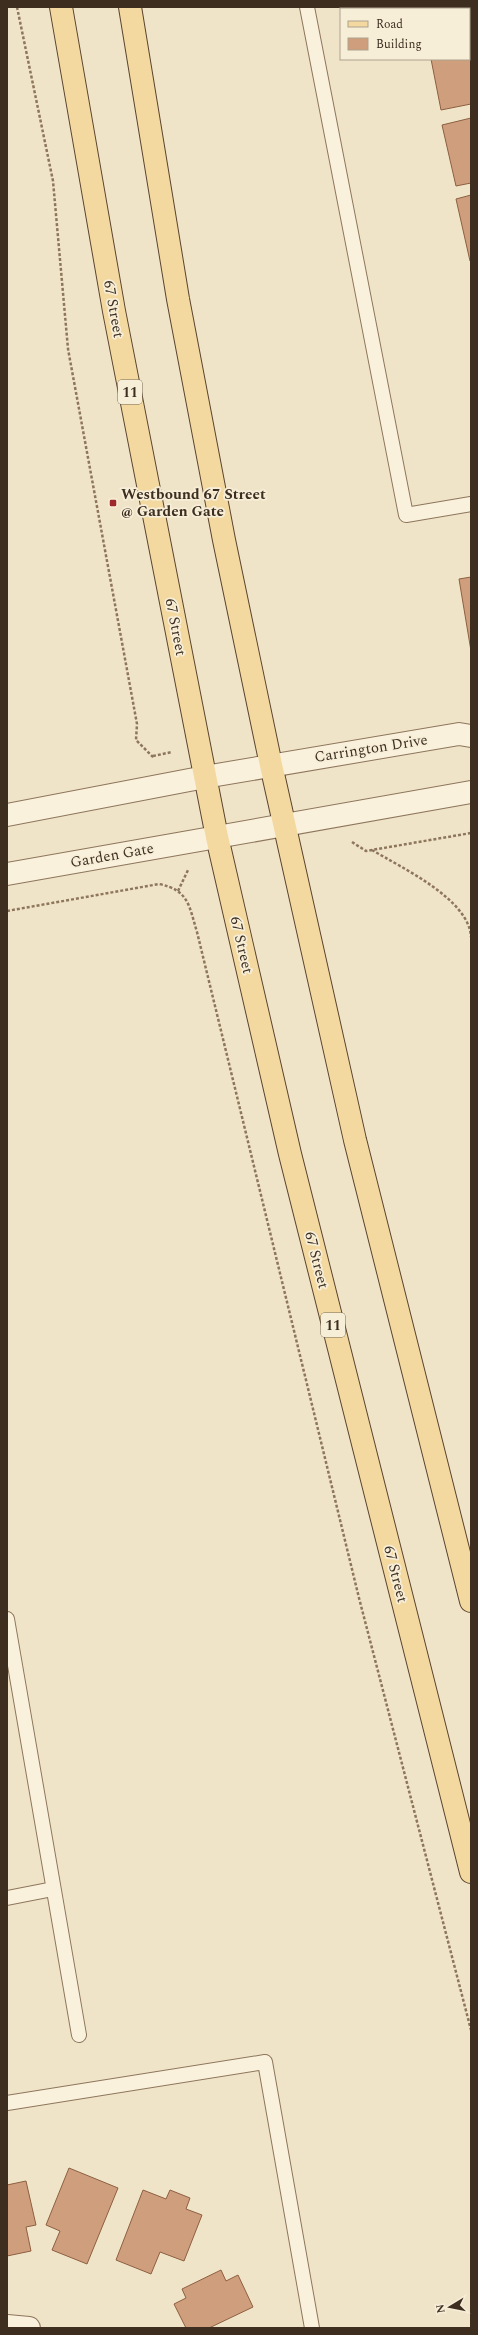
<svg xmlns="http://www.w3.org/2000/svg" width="478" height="2335" font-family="Spectral,serif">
<rect width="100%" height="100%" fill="#f0e4c8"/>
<g fill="#cf9f7d" stroke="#8d5f41">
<path d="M 422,7 L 471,7 L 471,25 L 469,25 L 469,9 L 423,9 Z"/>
<path d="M 471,39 L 471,104 L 441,110 L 431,59 L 469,59 L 469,40 Z"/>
<path d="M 471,118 L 471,183 L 456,186 L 442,125 Z"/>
<path d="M 471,195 L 471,261 L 470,261 L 456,199 Z"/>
<path d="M 471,577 L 471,651 L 459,579 Z"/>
<path d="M 69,2168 L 118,2188 L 87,2264 L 52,2250 L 60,2231 L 46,2225 Z"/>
<path d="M 26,2181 L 36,2225 L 26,2227 L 31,2251 L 7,2256 L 7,2185 Z"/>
<path d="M 143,2190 L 166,2199 L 170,2190 L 190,2198 L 186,2209 L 202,2215 L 184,2261 L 160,2252 L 151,2274 L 116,2260 Z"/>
<path d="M 221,2270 L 226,2281 L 238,2275 L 253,2307 L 209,2328 L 186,2328 L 174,2304 L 186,2298 L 182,2289 Z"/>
</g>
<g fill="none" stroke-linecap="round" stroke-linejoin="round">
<defs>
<g id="service">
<path d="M 307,7 L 406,515 L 471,504"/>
<path d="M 7,1619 L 79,2035"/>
<path d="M 7,1898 L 53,1889"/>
<path d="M 7,2103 L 265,2062 L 312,2328"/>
</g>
<g id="minor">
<path d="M 7,815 L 205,777"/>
<path d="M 7,874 L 217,837"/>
<path d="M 7,2326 L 29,2328"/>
</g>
<g id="tertiary">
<path d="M 205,777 L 459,734 L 471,736"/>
<path d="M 217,837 L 471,792"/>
</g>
<g id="primary">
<path d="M 61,7 L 114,311 L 217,837 L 290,1154 L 471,1872"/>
<path d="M 130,7 L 178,299 L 224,540 L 271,765 L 355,1140 L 471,1601"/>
</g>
</defs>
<use href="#service" stroke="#8d765c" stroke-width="16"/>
<use href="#minor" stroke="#8d765c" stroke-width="24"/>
<use href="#tertiary" stroke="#8d765c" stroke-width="24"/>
<use href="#primary" stroke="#5b4430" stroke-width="24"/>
<g stroke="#8d765c" stroke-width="2.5" stroke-dasharray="3 2" stroke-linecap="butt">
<path d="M 17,7 L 53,181 L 68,349 L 137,724 L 136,740 L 154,758"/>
<path d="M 153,756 L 172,752"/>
<path d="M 352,842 L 366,851 L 471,833"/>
<path d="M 372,850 C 402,868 469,899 471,937"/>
<path d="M 178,891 L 188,870"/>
<path d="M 7,911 L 159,884 C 189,890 189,906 197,932 L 359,1598 L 471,2030"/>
</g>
<use href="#service" stroke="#faf1dc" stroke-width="14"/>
<use href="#minor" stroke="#faf1dc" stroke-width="22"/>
<use href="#tertiary" stroke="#faf1dc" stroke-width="22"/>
<use href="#primary" stroke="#f3d9a0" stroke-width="22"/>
</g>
<rect fill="#9e2a2b" stroke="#f7eed8" stroke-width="1.5" x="109" y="499" width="8" height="8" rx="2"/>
<g text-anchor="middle" stroke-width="3.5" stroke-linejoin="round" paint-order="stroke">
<g fill="#f7eed8" stroke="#756857" stroke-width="1">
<rect x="118" y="380" width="24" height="24" rx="3"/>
<rect x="321" y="1313" width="24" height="24" rx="3"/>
</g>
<g font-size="14" font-weight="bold" fill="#3d2e20">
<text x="130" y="397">11</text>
<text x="333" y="1330">11</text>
</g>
<g font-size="15" fill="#3d2e20" stroke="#f7eed8">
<text transform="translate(114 309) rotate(80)" y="5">67 Street</text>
<text transform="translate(176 627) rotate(79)" y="5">67 Street</text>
<text transform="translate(371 748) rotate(-9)" y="5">Carrington Drive</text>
<text transform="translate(112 855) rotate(-10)" y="5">Garden Gate</text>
<text transform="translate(242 945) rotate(77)" y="5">67 Street</text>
<text transform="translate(317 1260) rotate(76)" y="5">67 Street</text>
<text transform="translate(396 1574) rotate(76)" y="5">67 Street</text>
</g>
<g font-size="15" font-weight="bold" fill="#3d2e20" stroke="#f7eed8" text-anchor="start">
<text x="121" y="499">Westbound 67 Street<tspan x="121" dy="17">@ Garden Gate</tspan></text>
</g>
</g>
<rect width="478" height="2335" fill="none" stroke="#3d2e20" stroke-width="16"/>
<rect x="340" y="8" width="130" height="52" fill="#f7eed8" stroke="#ada18e"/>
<rect x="348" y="21" width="20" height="6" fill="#f3d9a0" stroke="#ada18e"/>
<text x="376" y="28" font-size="12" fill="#3d2e20">Road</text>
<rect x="348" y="38" width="20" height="12" fill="#cf9f7d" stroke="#ada18e"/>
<text x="376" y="48" font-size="12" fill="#3d2e20">Building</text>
<g transform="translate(450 2307) rotate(260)" stroke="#f7eed8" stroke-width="3" paint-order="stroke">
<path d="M0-3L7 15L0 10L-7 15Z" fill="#3d2e20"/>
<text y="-6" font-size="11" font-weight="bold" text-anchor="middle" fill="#3d2e20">N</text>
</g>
</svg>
